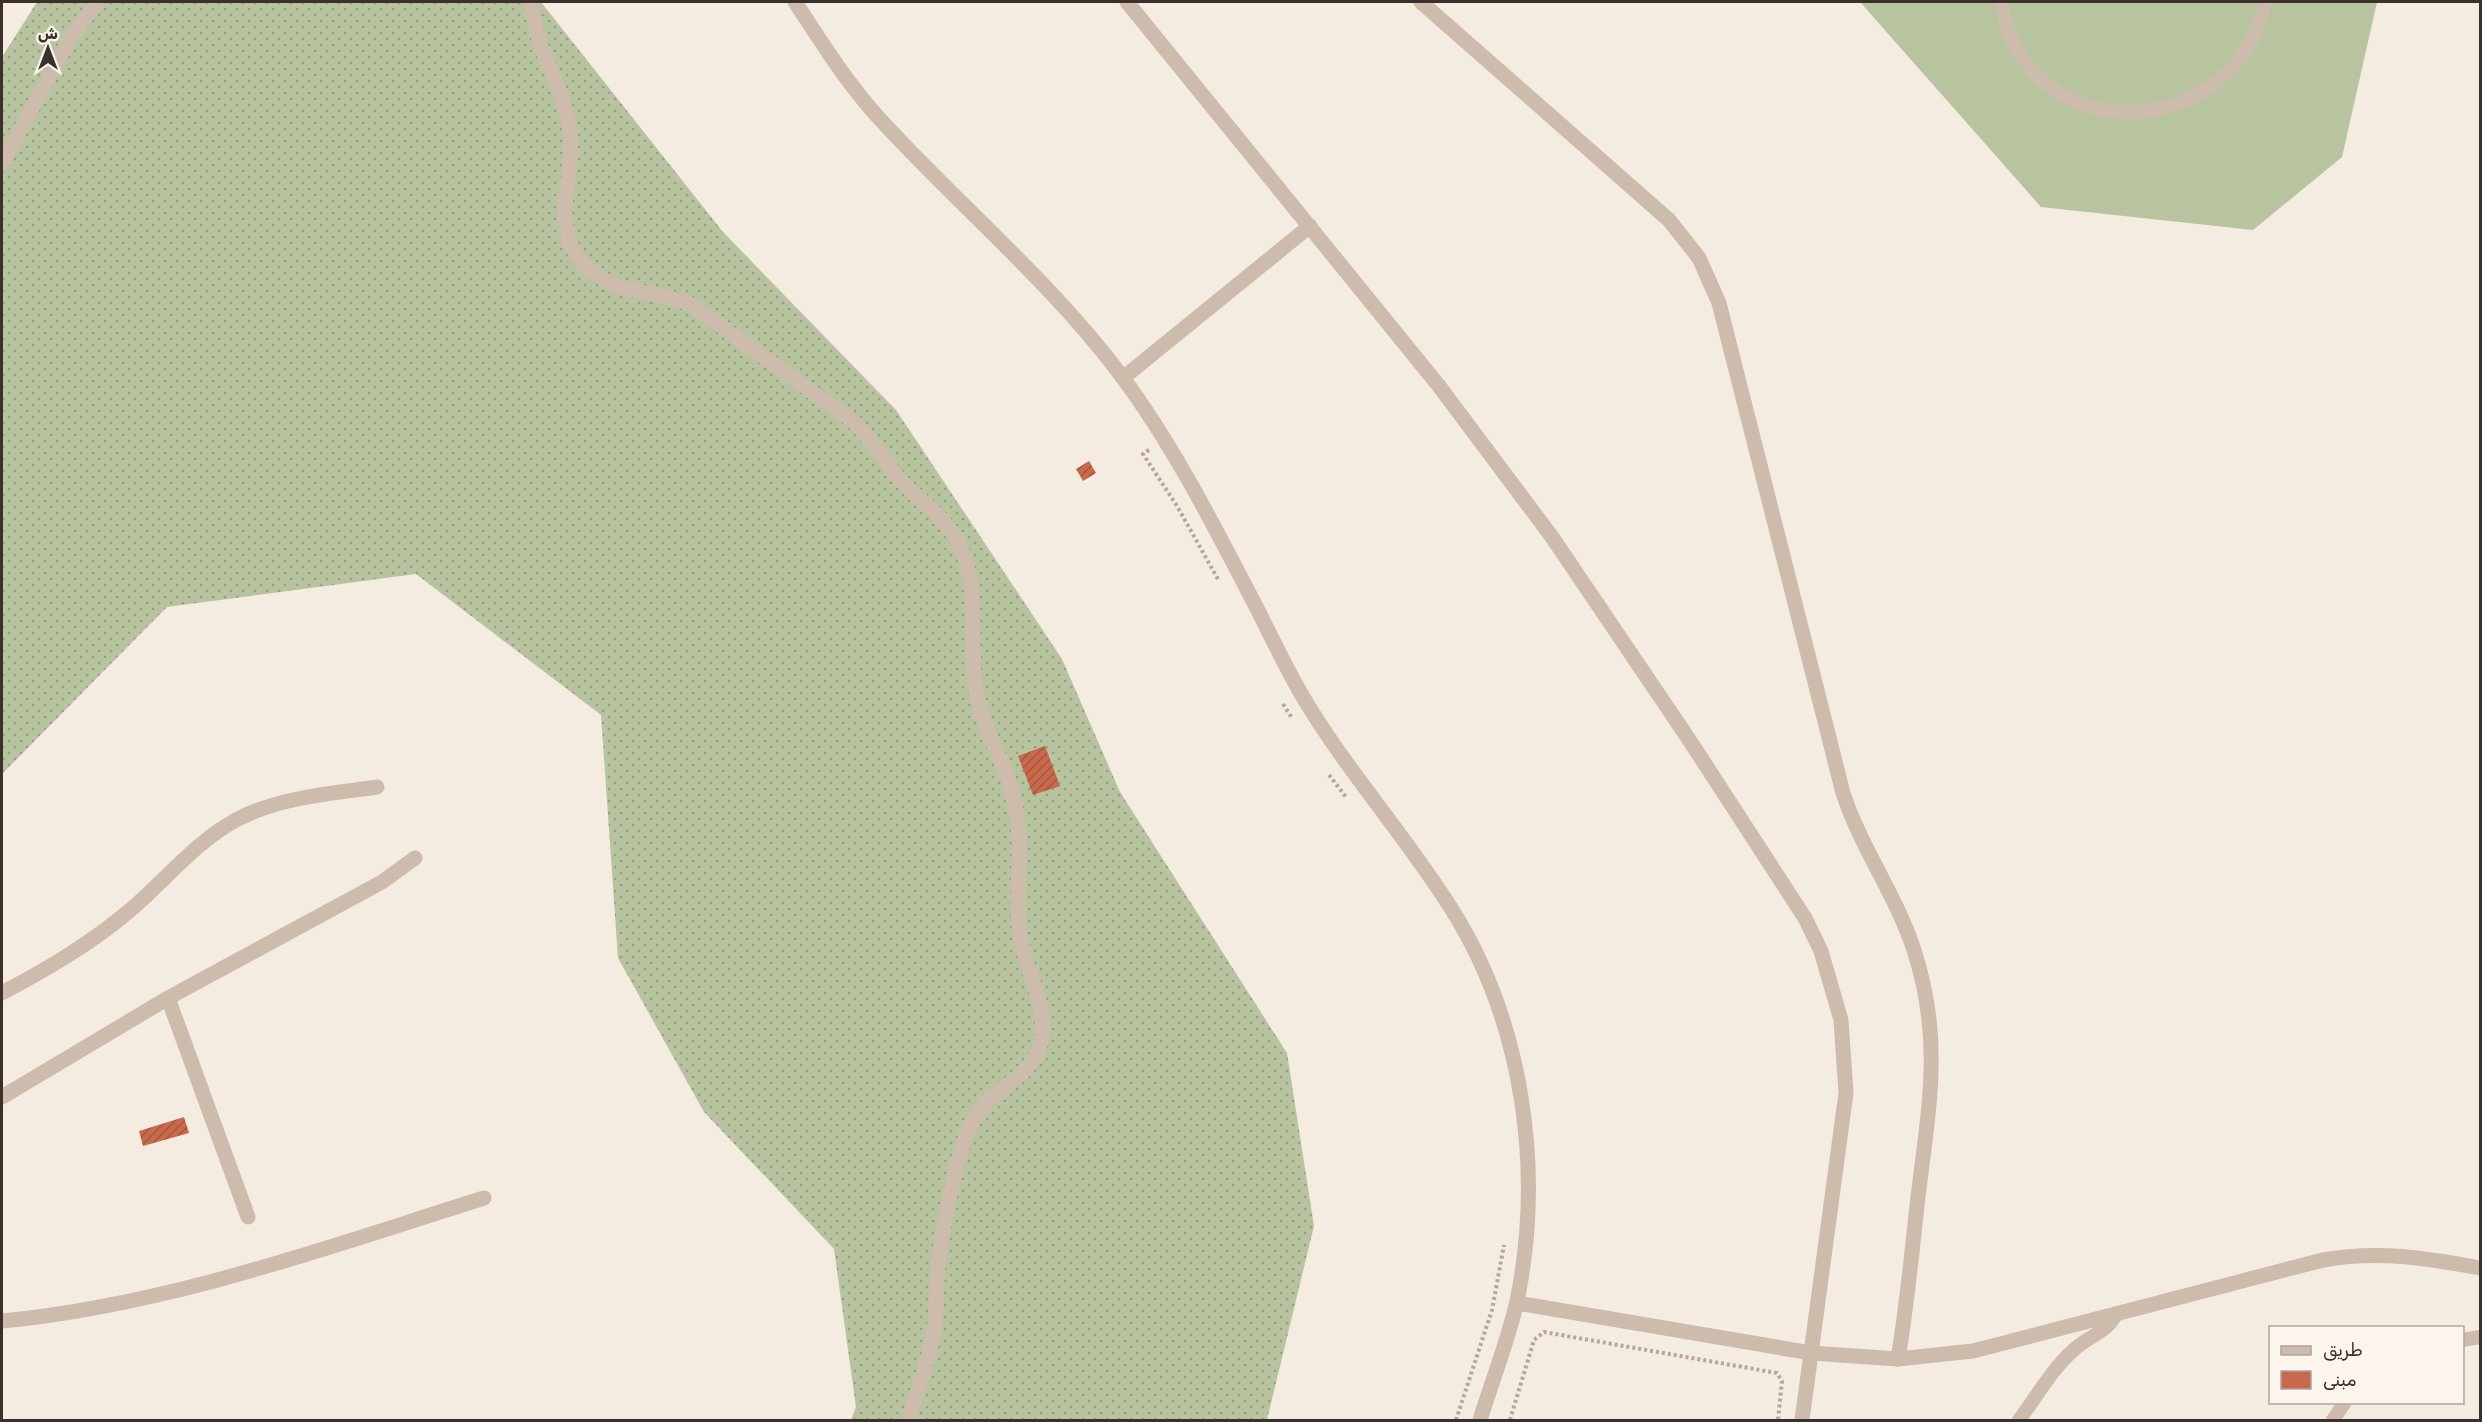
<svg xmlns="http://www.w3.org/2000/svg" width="2482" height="1422" font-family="Rubik,'Noto Naskh Arabic',sans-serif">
<defs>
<pattern id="grass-dots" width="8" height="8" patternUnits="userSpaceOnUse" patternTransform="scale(1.5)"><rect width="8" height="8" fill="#b8c4a0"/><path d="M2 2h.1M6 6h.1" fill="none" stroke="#97a083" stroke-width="1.8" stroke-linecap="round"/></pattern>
<pattern id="building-hatch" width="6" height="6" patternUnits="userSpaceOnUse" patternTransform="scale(1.5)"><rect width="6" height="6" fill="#c8694b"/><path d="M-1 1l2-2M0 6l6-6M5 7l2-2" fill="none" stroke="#a4573f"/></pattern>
</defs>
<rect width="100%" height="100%" fill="#f4ebe1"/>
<path fill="url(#grass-dots)" d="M 37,2 L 541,2 L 723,232 L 896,410 L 1062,659 L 1120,792 L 1287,1053 L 1314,1226 L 1267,1420 L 851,1420 L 856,1407 L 834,1249 L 704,1112 L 618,958 L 601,715 L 416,574 L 167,607 L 2,774 L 2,57 Z"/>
<path fill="#b8c4a0" d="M 1860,2 L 2377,2 L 2342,157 L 2253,230 L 2041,207 Z"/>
<g fill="url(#building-hatch)">
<path d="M 1089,461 L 1096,473 L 1083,481 L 1076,469 Z"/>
<path d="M 1045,746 L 1060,786 L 1033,795 L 1018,756 Z"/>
<path d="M 184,1117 L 189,1133 L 143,1146 L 139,1131 Z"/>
</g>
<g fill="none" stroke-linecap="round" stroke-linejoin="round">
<g stroke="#b9a596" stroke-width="4" stroke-dasharray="3 3" stroke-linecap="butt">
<path d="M 1149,450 L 1143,454 L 1177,506 L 1219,581"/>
<path d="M 1283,704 L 1292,718"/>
<path d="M 1329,775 L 1346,797"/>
<path d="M 1456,1420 L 1492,1310 L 1504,1245"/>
<path d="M 1510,1420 L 1534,1340 L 1544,1332 L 1777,1373 L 1782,1381 L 1778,1420"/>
</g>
<g stroke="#cdbbac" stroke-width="14">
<path d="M 2001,2 C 2004,17 2007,31 2014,45 C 2074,155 2242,122 2265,2"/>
<path d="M 2462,1340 L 2480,1337"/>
<path d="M 2019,1420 C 2038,1395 2055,1363 2081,1344 C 2094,1334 2109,1330 2116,1314"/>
<path d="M 2333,1420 L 2345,1402"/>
</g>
<g stroke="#cdbbac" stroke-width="15">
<path d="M 530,2 C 534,16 536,32 541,46 C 552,75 567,101 570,133 C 574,166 560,200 567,233 C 570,248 582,265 595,274 C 622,294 660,292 690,304 L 854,422 C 871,439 883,459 898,477 C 918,501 946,516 960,546 C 981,592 969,638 975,686 C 981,729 1009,766 1016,810 C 1024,853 1013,897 1021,941 C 1027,972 1046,1004 1042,1036 C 1037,1080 989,1086 972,1122 C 956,1154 942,1229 938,1266 C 936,1287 937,1309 934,1331 C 929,1362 917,1390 909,1420"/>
<path d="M 795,2 C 821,41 846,82 878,117 C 958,205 1051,281 1123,378 C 1172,444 1211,520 1249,593 C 1267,627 1283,663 1303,697 C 1347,771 1405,835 1451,908 C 1523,1022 1544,1169 1517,1301 C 1508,1341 1492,1381 1480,1420"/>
<path d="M 1127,2 L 1439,386 L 1552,537 L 1690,741 L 1805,918 L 1821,951 L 1841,1020 L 1846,1093 L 1802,1420"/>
<path d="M 1421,2 L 1669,220 L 1699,258 L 1719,303 L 1843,793 C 1861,848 1896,895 1914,950 C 1943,1040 1929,1105 1918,1197 C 1912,1251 1907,1305 1898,1359"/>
<path d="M 2,164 L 69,40 L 97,2"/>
<path d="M 1123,378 L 1310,226"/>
<path d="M 2,993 C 49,968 95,941 135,906 C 169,876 196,842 236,820 C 279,797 329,794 377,787"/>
<path d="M 168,998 L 248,1217"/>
<path d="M 2,1097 L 168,998 L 382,882 L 415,858"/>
<path d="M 1517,1303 L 1811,1353 L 1898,1359 L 1973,1351 L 2323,1260 C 2378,1250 2426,1258 2480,1268"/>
<path d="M 2,1321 C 168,1305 325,1248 484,1198"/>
</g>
</g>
<rect width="2482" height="1422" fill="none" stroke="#3b302b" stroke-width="6"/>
<rect x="2269" y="1326" width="195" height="78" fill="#fbf5ee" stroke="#aea6a0" stroke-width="1.5"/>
<rect x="2281" y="1346" width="30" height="9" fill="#cdbbac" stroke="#aea6a0" stroke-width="1.5"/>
<text x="2323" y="1356" font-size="18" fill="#3b302b">طريق</text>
<rect x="2281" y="1371" width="30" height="18" fill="#c8694b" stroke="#aea6a0" stroke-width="1.5"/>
<text x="2323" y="1386" font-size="18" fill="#3b302b">مبنى</text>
<g transform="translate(48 48)" stroke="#fbf5ee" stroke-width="4.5" paint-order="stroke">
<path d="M0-4.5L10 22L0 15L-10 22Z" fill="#3b302b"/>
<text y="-9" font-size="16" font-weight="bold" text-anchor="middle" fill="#3b302b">ش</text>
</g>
</svg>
